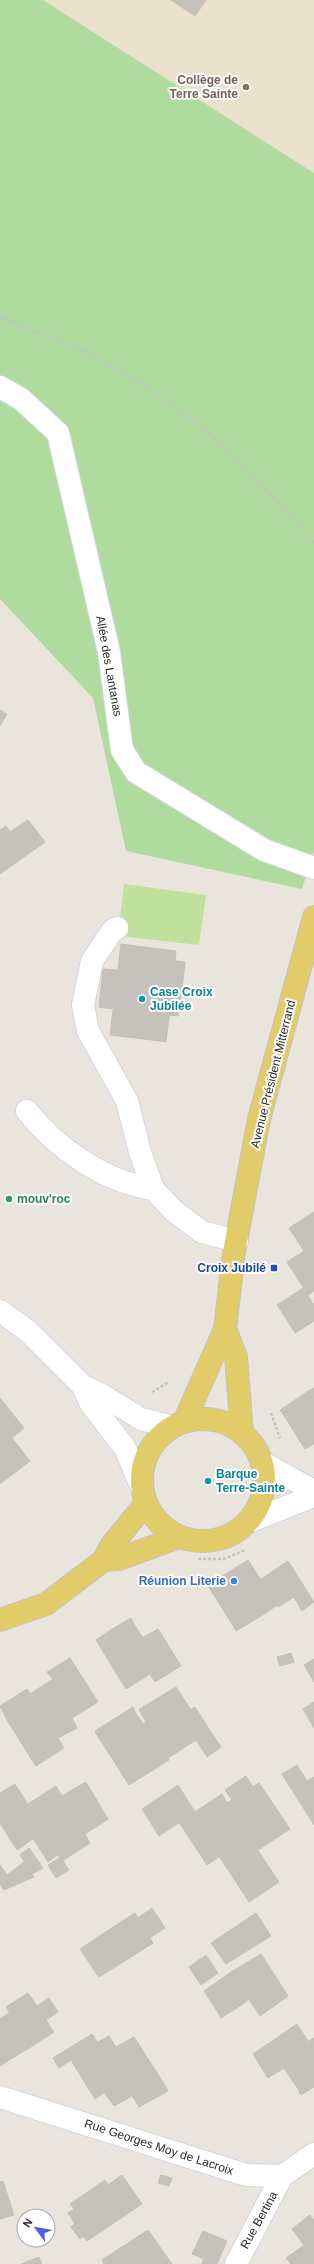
<svg xmlns="http://www.w3.org/2000/svg" width="314" height="2264" font-family="Helvetica,sans-serif">
<rect width="100%" height="100%" fill="#eae5dc"/>
<path fill="#eae2cd" d="M 43,0 L 314,0 L 314,173 Z"/>
<path fill="#b0db9e" d="M 0,0 L 43,0 L 314,173 L 314,851 L 302,889 L 126,851 L 93,698 L 0,599 Z"/>
<path fill="#c0e19b" d="M 124,884 L 206,895 L 199,945 L 118,936 Z"/>
<g fill="#c5c1bc" stroke="#c5c0b6">
<path d="M 171,0 L 206,0 L 195,16 Z"/>
<path d="M 0,710 L 7,714 L 0,726 Z"/>
<path d="M 28,820 L 45,842 L 0,874 L 0,830 L 6,826 L 10,832 Z"/>
<path d="M 121,944 L 176,951 L 175,961 L 185,962 L 182,989 L 173,988 L 168,1025 L 154,1024 L 152,1040 L 110,1035 Z"/>
<path d="M 103,969 L 117,970 L 112,1009 L 99,1007 Z"/>
<path d="M 173,988 L 182,989 L 178,1016 L 169,1015 Z"/>
<path d="M 154,1024 L 168,1025 L 166,1042 L 152,1040 Z"/>
<path d="M 314,1212 L 314,1291 L 308,1295 L 287,1262 L 304,1251 L 289,1228 Z"/>
<path d="M 303,1288 L 314,1305 L 314,1321 L 295,1333 L 280,1309 L 300,1296 L 297,1292 Z"/>
<path d="M 297,1292 L 300,1296 L 280,1309 L 277,1305 Z"/>
<path d="M 314,1388 L 314,1401 L 308,1391 Z"/>
<path d="M 308,1391 L 314,1401 L 314,1444 L 305,1449 L 283,1414 L 304,1401 L 301,1396 Z"/>
<path d="M 301,1396 L 304,1401 L 283,1414 L 280,1410 Z"/>
<path d="M 0,1398 L 24,1428 L 12,1438 L 0,1423 Z"/>
<path d="M 0,1423 L 23,1452 L 0,1470 Z"/>
<path d="M 23,1452 L 30,1461 L 0,1484 L 0,1470 Z"/>
<path d="M 248,1560 L 277,1605 L 266,1613 L 263,1609 L 234,1627 L 208,1586 L 219,1578 L 225,1580 L 237,1572 L 237,1567 Z"/>
<path d="M 288,1561 L 314,1602 L 302,1611 L 294,1597 L 278,1607 L 261,1579 Z"/>
<path d="M 237,1567 L 237,1572 L 225,1580 L 219,1578 Z"/>
<path d="M 263,1609 L 266,1613 L 236,1631 L 234,1627 Z"/>
<path d="M 131,1618 L 134,1624 L 112,1637 L 109,1631 Z"/>
<path d="M 134,1624 L 161,1667 L 126,1689 L 96,1640 L 109,1631 L 112,1637 Z"/>
<path d="M 158,1629 L 181,1666 L 176,1669 L 153,1632 Z"/>
<path d="M 153,1632 L 176,1669 L 155,1682 L 150,1674 L 161,1667 L 143,1637 Z"/>
<path d="M 291,1653 L 294,1662 L 280,1666 L 277,1657 Z"/>
<path d="M 70,1658 L 98,1702 L 72,1718 L 77,1728 L 58,1738 L 30,1694 L 53,1679 L 47,1672 Z"/>
<path d="M 314,1659 L 314,1682 L 304,1665 Z"/>
<path d="M 176,1687 L 191,1710 L 153,1734 L 146,1722 L 150,1719 L 143,1707 Z"/>
<path d="M 27,1689 L 33,1700 L 25,1705 L 27,1708 L 7,1720 L 0,1706 Z"/>
<path d="M 33,1700 L 61,1743 L 32,1760 L 7,1720 L 27,1708 L 25,1705 Z"/>
<path d="M 314,1702 L 314,1728 L 303,1709 Z"/>
<path d="M 133,1707 L 135,1712 L 97,1735 L 95,1731 Z"/>
<path d="M 143,1707 L 150,1719 L 146,1722 L 139,1710 Z"/>
<path d="M 195,1707 L 207,1726 L 193,1735 L 196,1740 L 168,1758 L 153,1734 Z"/>
<path d="M 135,1712 L 143,1724 L 146,1722 L 169,1760 L 129,1785 L 97,1735 Z"/>
<path d="M 207,1726 L 221,1747 L 207,1757 L 193,1735 Z"/>
<path d="M 61,1743 L 64,1748 L 36,1766 L 32,1760 Z"/>
<path d="M 297,1765 L 314,1792 L 314,1825 L 282,1774 Z"/>
<path d="M 246,1776 L 253,1787 L 232,1800 L 225,1790 Z"/>
<path d="M 314,1777 L 314,1792 L 307,1781 Z"/>
<path d="M 86,1782 L 108,1819 L 96,1827 L 72,1790 Z"/>
<path d="M 259,1783 L 290,1829 L 258,1850 L 227,1803 Z"/>
<path d="M 15,1784 L 59,1854 L 48,1862 L 33,1838 L 37,1836 L 33,1832 L 13,1844 L 0,1823 L 0,1793 Z"/>
<path d="M 178,1785 L 195,1812 L 159,1836 L 142,1809 Z"/>
<path d="M 56,1786 L 90,1843 L 62,1861 L 28,1804 Z"/>
<path d="M 72,1790 L 96,1827 L 85,1834 L 62,1796 Z"/>
<path d="M 222,1794 L 227,1803 L 201,1820 L 195,1812 Z"/>
<path d="M 227,1803 L 249,1837 L 207,1865 L 179,1822 L 195,1812 L 201,1820 Z"/>
<path d="M 33,1832 L 37,1836 L 17,1850 L 13,1844 Z"/>
<path d="M 249,1837 L 279,1882 L 249,1902 L 219,1856 Z"/>
<path d="M 29,1848 L 43,1868 L 32,1874 L 20,1855 Z"/>
<path d="M 61,1857 L 65,1864 L 51,1870 L 48,1865 Z"/>
<path d="M 24,1862 L 34,1877 L 4,1890 L 0,1884 L 0,1865 L 7,1875 Z"/>
<path d="M 65,1864 L 69,1870 L 56,1878 L 51,1870 Z"/>
<path d="M 152,1908 L 165,1928 L 128,1952 L 131,1957 L 125,1961 L 107,1931 L 135,1913 L 138,1918 Z"/>
<path d="M 256,1913 L 271,1936 L 226,1964 L 211,1943 Z"/>
<path d="M 107,1931 L 125,1961 L 120,1964 L 116,1959 L 96,1973 L 80,1949 Z"/>
<path d="M 150,1938 L 153,1943 L 131,1957 L 128,1952 Z"/>
<path d="M 261,1954 L 288,1996 L 260,2016 L 231,1972 Z"/>
<path d="M 206,1955 L 218,1973 L 201,1985 L 189,1967 Z"/>
<path d="M 116,1959 L 120,1964 L 99,1977 L 96,1973 Z"/>
<path d="M 231,1972 L 249,1999 L 243,2004 L 240,2000 L 219,2014 L 204,1991 Z"/>
<path d="M 28,1993 L 37,2006 L 49,1998 L 58,2012 L 46,2020 L 51,2028 L 28,2043 L 31,2047 L 24,2051 L 7,2022 L 13,2018 L 6,2007 Z"/>
<path d="M 240,2000 L 243,2004 L 221,2018 L 219,2014 Z"/>
<path d="M 9,2013 L 13,2018 L 7,2022 L 3,2017 Z"/>
<path d="M 3,2017 L 7,2022 L 0,2026 L 0,2019 Z"/>
<path d="M 7,2022 L 24,2051 L 19,2054 L 16,2050 L 0,2059 L 0,2026 Z"/>
<path d="M 297,2024 L 314,2050 L 314,2079 L 298,2089 L 284,2068 L 268,2078 L 253,2054 Z"/>
<path d="M 51,2028 L 54,2032 L 31,2047 L 28,2043 Z"/>
<path d="M 92,2034 L 122,2080 L 95,2099 L 71,2060 L 59,2068 L 53,2058 Z"/>
<path d="M 109,2036 L 116,2047 L 134,2037 L 161,2079 L 133,2097 L 98,2042 Z"/>
<path d="M 314,2038 L 314,2050 L 309,2041 Z"/>
<path d="M 16,2050 L 19,2054 L 0,2066 L 0,2059 Z"/>
<path d="M 161,2079 L 168,2091 L 139,2107 L 133,2097 Z"/>
<path d="M 314,2079 L 314,2087 L 301,2095 L 298,2089 Z"/>
<path d="M 122,2080 L 132,2096 L 114,2106 L 104,2092 Z"/>
<path d="M 122,2175 L 142,2204 L 87,2241 L 83,2236 L 80,2239 L 71,2227 L 75,2224 L 68,2213 L 74,2209 L 70,2204 L 105,2180 L 108,2185 Z"/>
<path d="M 161,2175 L 172,2178 L 169,2186 L 158,2183 Z"/>
<path d="M 3,2181 L 14,2215 L 0,2219 L 0,2182 Z"/>
<path d="M 310,2215 L 314,2220 L 314,2264 L 307,2264 L 309,2263 L 299,2249 L 304,2245 L 292,2229 Z"/>
<path d="M 148,2230 L 153,2237 L 113,2264 L 104,2264 L 102,2260 Z"/>
<path d="M 203,2231 L 227,2241 L 217,2264 L 202,2264 L 204,2259 L 192,2254 Z"/>
<path d="M 153,2237 L 172,2264 L 113,2264 Z"/>
<path d="M 299,2249 L 309,2263 L 307,2264 L 291,2264 L 286,2258 Z"/>
<path d="M 39,2257 L 42,2264 L 21,2264 Z"/>
</g>
<g fill="none" stroke-linecap="round" stroke-linejoin="round">
<defs>
<g id="minor">
<path d="M 0,387 L 21,399 L 58,433 L 109,652 L 122,750 L 136,772 L 264,850 L 314,868"/>
<path d="M 117,928 L 112,931 L 92,961 L 83,1005 L 88,1031 L 127,1101 L 140,1152 L 153,1189 L 174,1211 L 202,1232 L 237,1241"/>
<path d="M 27,1111 C 57,1149 105,1182 153,1189"/>
<path d="M 0,1311 L 28,1331 L 83,1386 L 102,1395 L 141,1419 L 172,1427"/>
<path d="M 83,1386 L 91,1404 L 125,1448 L 142,1488"/>
<path d="M 262,1462 L 314,1491"/>
<path d="M 248,1522 L 314,1496"/>
<path d="M 0,2097 L 246,2175 L 282,2176 L 314,2154"/>
<path d="M 236,2264 L 282,2176"/>
</g>
<g id="major">
<path d="M 225,1329 L 236,1357 L 242,1433"/>
<circle cx="203" cy="1480" r="61"/>
<path d="M 184,1422 L 225,1329 L 234,1252 L 259,1119 L 314,917"/>
<path d="M 104,1560 L 119,1559 L 179,1537"/>
<path d="M 0,1620 L 46,1604 L 104,1560 L 111,1546 L 146,1503"/>
</g>
</defs>
<use href="#minor" stroke="#d2d4e0" stroke-width="24"/>
<use href="#major" stroke="#c3c3c3" stroke-width="24"/>
<g stroke="#c3c3c3" stroke-width="2.5" stroke-dasharray="3 2" stroke-linecap="butt">
<path d="M 0,317 L 85,351 L 149,388 L 204,429 L 238,459 L 314,542"/>
<path d="M 152,1392 L 169,1382"/>
<path d="M 271,1413 L 280,1438"/>
<path d="M 198,1559 L 224,1559 L 245,1550"/>
</g>
<use href="#minor" stroke="#fff" stroke-width="22"/>
<use href="#major" stroke="#e2cc69" stroke-width="22"/>
</g>
<circle fill="#8d6e63" stroke="#fff" stroke-width="1.5" cx="246" cy="87" r="4"/>
<g fill="#0f9aa8" stroke="#fff" stroke-width="1.5">
<circle cx="142" cy="999" r="4"/>
<circle cx="208" cy="1481" r="4"/>
</g>
<circle fill="#2e9e5b" stroke="#fff" stroke-width="1.5" cx="9" cy="1199" r="4"/>
<rect fill="#1a4fb4" stroke="#fff" stroke-width="1.5" x="270" y="1264" width="8" height="8" rx="2"/>
<circle fill="#3f7fe0" stroke="#fff" stroke-width="1.5" cx="234" cy="1581" r="4"/>
<g text-anchor="middle" stroke-width="4" stroke-linejoin="round" paint-order="stroke">
<g font-size="12" font-weight="bold" fill="#785e54" stroke="#fff" text-anchor="end">
<text x="238" y="84">Collège de<tspan x="238" dy="14">Terre Sainte</tspan></text>
</g>
<g font-size="12" fill="#292929" stroke="#fff">
<text transform="translate(109 666) rotate(80)" y="4">Allée des Lantanas</text>
<text transform="translate(273 1074) rotate(-76)" y="4">Avenue Président Mitterrand</text>
<text transform="translate(159 2147) rotate(18)" y="4">Rue Georges Moy de Lacroix</text>
<text transform="translate(259 2220) rotate(-61)" y="4">Rue Bertina</text>
</g>
<g font-size="12" font-weight="bold" fill="#0d838f" stroke="#fff" text-anchor="start">
<text x="150" y="996">Case Croix<tspan x="150" dy="14">Jubilée</tspan></text>
<text x="216" y="1478">Barque<tspan x="216" dy="14">Terre-Sainte</tspan></text>
</g>
<g font-size="12" font-weight="bold" fill="#27864d" stroke="#fff" text-anchor="start">
<text x="17" y="1203">mouv'roc</text>
</g>
<g font-size="12" font-weight="bold" fill="#164399" stroke="#fff" text-anchor="end">
<text x="266" y="1272">Croix Jubilé</text>
</g>
<g font-size="12" font-weight="bold" fill="#366cbe" stroke="#fff" text-anchor="end">
<text x="226" y="1585">Réunion Literie</text>
</g>
</g>
<g transform="translate(36 2228) rotate(302)"><circle r="19" fill="#ffffff" stroke="#a9a9a9"/>
<path d="M0-3L7 15L0 10L-7 15Z" fill="#4c61e7"/>
<text y="-6" font-size="11" font-weight="bold" text-anchor="middle" fill="#292929">N</text>
</g>
</svg>
